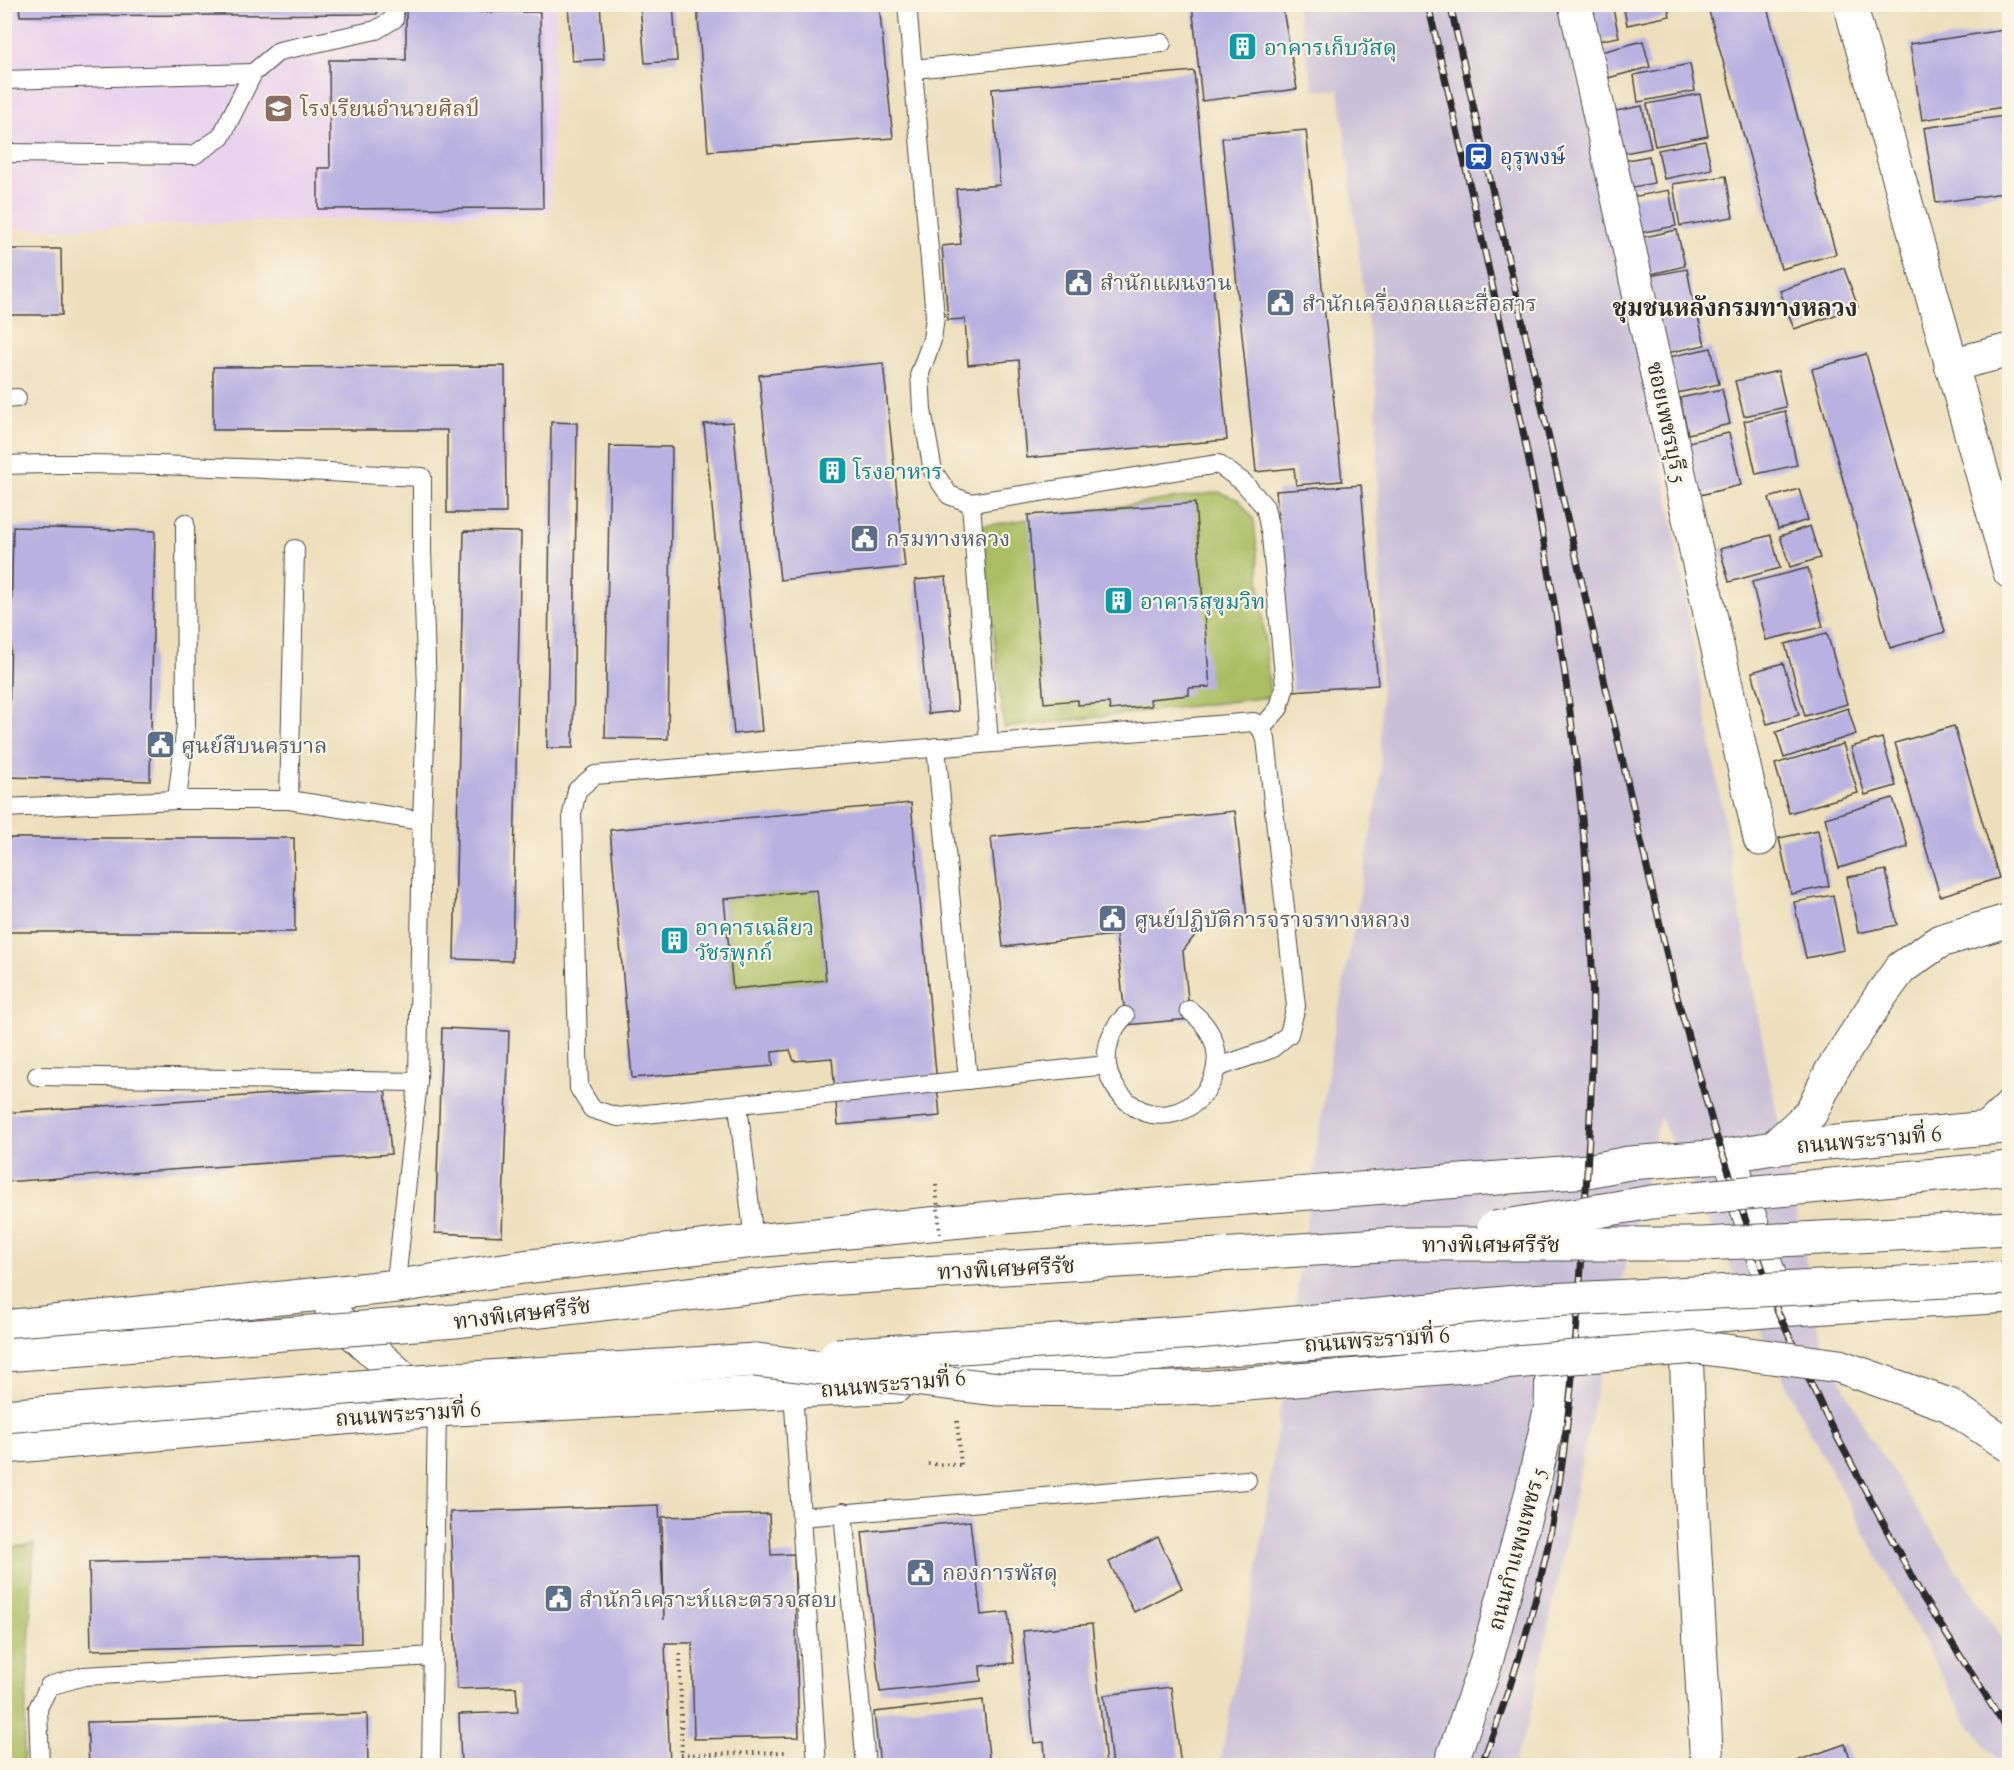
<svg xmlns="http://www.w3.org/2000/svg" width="2014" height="1770" font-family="'Sorts Mill Goudy','Noto Serif Thai',serif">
<rect width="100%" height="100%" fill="#fcf5e5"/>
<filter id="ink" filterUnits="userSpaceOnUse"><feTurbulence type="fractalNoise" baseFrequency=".0167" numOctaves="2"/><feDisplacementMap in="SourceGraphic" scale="12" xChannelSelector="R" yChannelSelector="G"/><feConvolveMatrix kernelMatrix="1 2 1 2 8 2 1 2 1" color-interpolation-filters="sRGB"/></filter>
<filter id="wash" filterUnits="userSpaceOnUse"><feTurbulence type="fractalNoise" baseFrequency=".008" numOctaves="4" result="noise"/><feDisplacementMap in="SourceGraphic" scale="24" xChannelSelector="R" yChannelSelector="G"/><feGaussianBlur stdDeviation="1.35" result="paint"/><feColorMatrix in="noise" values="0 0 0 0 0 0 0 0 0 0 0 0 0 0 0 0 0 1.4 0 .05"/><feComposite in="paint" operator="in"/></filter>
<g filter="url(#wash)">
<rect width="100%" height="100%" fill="#eddfbc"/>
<path fill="#e8d2ee" d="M 4,5 L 556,5 L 550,212 L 5,230 Z"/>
<path fill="#c9bfd7" d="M 1296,5 L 1558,5 L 1585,111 L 1664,474 L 1760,1026 L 1821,1339 L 1867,1433 L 2009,1649 L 2009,1765 L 2000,1765 L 1965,1718 L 1799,1412 L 1660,1117 L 1598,1382 L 1529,1722 L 1513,1765 L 1219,1766 L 1256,1579 L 1332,1045 L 1380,784 L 1381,676 L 1376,393 L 1339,89 L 1314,91 Z"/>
<g fill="#aabd62" stroke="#6a7446" stroke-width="1.5">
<path d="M 1219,492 L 1239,500 L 1254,520 L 1270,697 L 1004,728 L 982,526 Z"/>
<path d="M 817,890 L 826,980 L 733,989 L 724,899 Z"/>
<path d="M 34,1544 L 23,1765 L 5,1765 L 5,1548 Z"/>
</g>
<g id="blocks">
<g fill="#b8b1e1" fill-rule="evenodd">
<path d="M 19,4 L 377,4 L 377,14 L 20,16 Z"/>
<path d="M 406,4 L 479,4 L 479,12 L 540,12 L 543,208 L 318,209 L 318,168 L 330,168 L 329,60 L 406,60 Z"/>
<path d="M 568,4 L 600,4 L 604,59 L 572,61 Z"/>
<path d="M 640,4 L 673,4 L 677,61 L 645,63 Z"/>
<path d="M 697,4 L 879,4 L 893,138 L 708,151 Z"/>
<path d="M 924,4 L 948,4 L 948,6 L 924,9 Z"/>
<path d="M 1192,4 L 1282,4 L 1297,89 L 1202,101 Z"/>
<path d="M 1584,4 L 1612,4 L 1619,37 L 1592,42 Z"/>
<path d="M 1623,4 L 1667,4 L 1670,16 L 1627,25 Z"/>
<path d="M 1707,4 L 1766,4 L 1836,254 L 1781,269 Z"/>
<path d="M 1874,4 L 1904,4 L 1904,6 L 1875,11 Z"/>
<path d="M 2010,29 L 2010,106 L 1922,120 L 1910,44 Z"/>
<path d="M 1643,41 L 1650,67 L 1608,78 L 1601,52 Z"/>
<path d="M 1690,64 L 1695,91 L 1638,102 L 1634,75 Z"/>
<path d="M 1194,71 L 1227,440 L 1027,458 L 1019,360 L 968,365 L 965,319 L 948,320 L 942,246 L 961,244 L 956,189 L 1000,185 L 992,89 Z"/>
<path d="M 1700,94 L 1708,136 L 1655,146 L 1647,104 Z"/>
<path d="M 1642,106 L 1651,148 L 1614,155 L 1606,113 Z"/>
<path d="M 2010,115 L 2010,192 L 1936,203 L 1924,128 Z"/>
<path d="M 1306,130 L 1342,481 L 1296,485 L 1294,468 L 1256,472 L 1222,138 Z"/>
<path d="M 1705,141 L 1712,169 L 1664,179 L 1658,150 Z"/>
<path d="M 1649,156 L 1654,183 L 1623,189 L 1617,162 Z"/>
<path d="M 1726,176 L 1733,217 L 1680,226 L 1673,184 Z"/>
<path d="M 1669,190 L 1676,226 L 1634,234 L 1626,198 Z"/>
<path d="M 1677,230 L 1685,266 L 1643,276 L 1635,239 Z"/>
<path d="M 4,249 L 61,249 L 62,315 L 4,315 Z"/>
<path d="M 1844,268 L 1858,307 L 1794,329 L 1780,291 Z"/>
<path d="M 1687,269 L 1694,305 L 1652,313 L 1644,277 Z"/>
<path d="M 1696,309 L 1705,345 L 1662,354 L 1654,318 Z"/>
<path d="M 1711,348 L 1719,384 L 1677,393 L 1669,357 Z"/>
<path d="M 1866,354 L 1945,632 L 1890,648 L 1812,369 Z"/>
<path d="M 883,363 L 905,567 L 780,580 L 759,375 Z"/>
<path d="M 505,366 L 506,513 L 447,513 L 447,430 L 213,430 L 213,367 Z"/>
<path d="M 1778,371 L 1786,407 L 1744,416 L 1735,381 Z"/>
<path d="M 1722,389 L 1730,424 L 1688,434 L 1680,398 Z"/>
<path d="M 1785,411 L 1797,465 L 1756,474 L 1744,421 Z"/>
<path d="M 551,422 L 577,423 L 573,748 L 547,748 Z"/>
<path d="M 733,422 L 762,731 L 734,734 L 704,424 Z"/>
<path d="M 1729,433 L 1741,485 L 1700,495 L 1688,442 Z"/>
<path d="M 610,446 L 672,447 L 668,739 L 605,738 Z"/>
<path d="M 1361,485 L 1378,685 L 1293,691 L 1276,491 Z"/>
<path d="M 1799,489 L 1808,520 L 1778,529 L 1769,498 Z"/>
<path d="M 1195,503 L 1210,687 L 1189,688 L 1189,695 L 1150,699 L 1151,706 L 1110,710 L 1109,703 L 1078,705 L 1078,700 L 1044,703 L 1028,515 Z"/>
<path d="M 1810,526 L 1820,558 L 1790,567 L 1780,536 Z"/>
<path d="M 13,527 L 155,531 L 150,781 L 8,777 Z"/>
<path d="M 464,531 L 521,532 L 512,961 L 454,959 Z"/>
<path d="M 1771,535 L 1780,568 L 1729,582 L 1720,549 Z"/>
<path d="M 1808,568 L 1823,627 L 1766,640 L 1752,582 Z"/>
<path d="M 946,577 L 958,711 L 928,714 L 915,580 Z"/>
<path d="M 1827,633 L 1847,704 L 1805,716 L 1785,644 Z"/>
<path d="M 1783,663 L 1799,715 L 1767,724 L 1752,672 Z"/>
<path d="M 1848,708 L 1856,734 L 1784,758 L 1776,732 Z"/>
<path d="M 1954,726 L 1999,878 L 1940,896 L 1895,743 Z"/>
<path d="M 1882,738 L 1896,786 L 1865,795 L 1851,747 Z"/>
<path d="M 1843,744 L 1858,793 L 1789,813 L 1775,764 Z"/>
<path d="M 1893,798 L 1908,847 L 1839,868 L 1825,818 Z"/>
<path d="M 911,803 L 940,1116 L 838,1125 L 832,1058 L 794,1061 L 790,1050 L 772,1052 L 773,1066 L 632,1078 L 610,830 ZM 817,890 L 826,980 L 733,989 L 724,899 Z"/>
<path d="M 1235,811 L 1247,917 L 1205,922 L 1183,951 L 1190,1019 L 1126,1025 L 1116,935 L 1003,947 L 991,837 Z"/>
<path d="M 1818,830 L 1829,886 L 1791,894 L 1779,838 Z"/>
<path d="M 4,838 L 294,838 L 295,932 L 4,932 Z"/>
<path d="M 1886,870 L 1897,925 L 1858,933 L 1847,877 Z"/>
<path d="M 1833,895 L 1844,950 L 1806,958 L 1794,902 Z"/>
<path d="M 442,1028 L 509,1031 L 502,1236 L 435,1233 Z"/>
<path d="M 385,1086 L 391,1154 L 4,1182 L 4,1113 Z"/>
<path d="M 659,1505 L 664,1620 L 662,1517 L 769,1514 L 771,1555 L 794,1554 L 799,1737 L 694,1739 L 692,1643 L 665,1643 L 670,1766 L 461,1766 L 459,1714 L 518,1712 L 516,1687 L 457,1689 L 450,1512 Z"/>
<path d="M 970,1521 L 981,1615 L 1008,1612 L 1014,1663 L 980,1666 L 981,1681 L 880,1692 L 862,1532 Z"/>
<path d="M 1158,1537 L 1182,1588 L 1134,1612 L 1109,1562 Z"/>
<path d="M 359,1556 L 361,1643 L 91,1650 L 89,1562 Z"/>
<path d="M 1092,1624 L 1106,1766 L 1046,1766 L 1044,1742 L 1034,1743 L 1023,1631 Z"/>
<path d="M 1171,1687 L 1181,1766 L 1112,1766 L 1104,1695 Z"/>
<path d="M 983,1700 L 990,1766 L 880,1766 L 874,1712 Z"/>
<path d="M 367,1714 L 368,1766 L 89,1766 L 87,1722 Z"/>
<path d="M 1845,1744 L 1853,1766 L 1785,1766 L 1785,1765 Z"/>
</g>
</g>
</g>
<g filter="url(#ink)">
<use href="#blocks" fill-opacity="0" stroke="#484641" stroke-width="1.5"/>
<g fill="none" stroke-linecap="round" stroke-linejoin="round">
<defs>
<g id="service">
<path d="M 907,4 L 935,316 L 932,340 L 920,373 L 922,410 L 933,471 L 949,495 L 971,503"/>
<path d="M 914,69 L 1162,43"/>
<path d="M 4,80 L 253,73"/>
<path d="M 4,153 L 194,155 L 221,137 L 253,73 L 279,51 L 376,30 L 394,19 L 394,4"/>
<path d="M 4,399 L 17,398"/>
<path d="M 4,465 C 144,461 283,470 422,477 L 422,550 L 427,689 L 422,821 L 418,1082 L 397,1272 L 398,1286"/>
<path d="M 989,743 L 971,503 L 1218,464 L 1243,482 L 1265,507 L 1271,536 L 1285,686 L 1279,708 L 1261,729"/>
<path d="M 936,747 L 968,1080"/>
<path d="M 177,800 L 186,725 L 185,523"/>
<path d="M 289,800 L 295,549"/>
<path d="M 4,808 L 177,800 L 289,800 L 422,821"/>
<path d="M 1125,1016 C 1111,1029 1105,1048 1107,1066 C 1109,1080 1116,1091 1127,1101 C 1180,1148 1259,1063 1189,1010"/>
<path d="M 1107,1065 L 618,1117 L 592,1109 L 579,1088 L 572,814 L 577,790 L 595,775 L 1254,722 L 1261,729 L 1266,739 L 1296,1006 L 1289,1034 L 1271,1049 L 1216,1068"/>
<path d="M 37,1076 L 418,1082"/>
<path d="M 738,1105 L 754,1241"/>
<path d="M 793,1391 L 817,1766"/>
<path d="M 843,1512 L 866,1766"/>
<path d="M 801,1517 L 1247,1480"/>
<path d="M 40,1766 L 38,1708 L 49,1686 L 84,1676 L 433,1656"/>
<path d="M 431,1766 L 437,1410"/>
</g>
<g id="minor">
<path d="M 1575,4 L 1760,839"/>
<path d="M 1850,4 L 2010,572"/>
<path d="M 1951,365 L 2010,350"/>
<path d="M 1773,1148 L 1811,1113 L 1832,1070 L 1882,994 L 1901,968 L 1940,941 L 2010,920"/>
<path d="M 1685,1319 L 1691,1485 L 1707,1766"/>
<path d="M 1450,1766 L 1485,1666 L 1532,1491 L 1551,1406 L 1553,1332"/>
</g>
<g id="secondary">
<path d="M 1733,1167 L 1781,1310"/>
<path d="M 332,1314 L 425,1398"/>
<path d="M 4,1327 L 398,1286 L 523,1267 L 754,1241 L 992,1218 L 1587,1171 L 1629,1163 L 1725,1156 L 1773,1148 L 1988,1128 L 2010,1127"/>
<path d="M 962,1378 L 1169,1353 L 1553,1327 L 1578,1327 L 1777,1310 L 2010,1296"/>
<path d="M 4,1447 L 437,1410 L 896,1386"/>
</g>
<g id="motorway">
<path d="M 1988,1128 L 2010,1107"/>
<path d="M 456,1379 L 755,1360"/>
</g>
</defs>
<use href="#service" stroke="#484641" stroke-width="20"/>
<use href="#minor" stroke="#484641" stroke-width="35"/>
<use href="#secondary" stroke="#484641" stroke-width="35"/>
<use href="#motorway" stroke="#484641" stroke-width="35"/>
<g stroke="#484641" stroke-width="4" stroke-dasharray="1.5 4.5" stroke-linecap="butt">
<path d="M 928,1464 L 961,1465"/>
<path d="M 680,1654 L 682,1766"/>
<path d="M 681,1755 L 786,1752"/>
</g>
<use href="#service" stroke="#fff" stroke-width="18"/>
<use href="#minor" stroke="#fff" stroke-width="33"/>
<use href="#secondary" stroke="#fff" stroke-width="33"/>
<use href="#motorway" stroke="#fff" stroke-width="33"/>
<defs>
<g id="rail">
<path d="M 1428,4 C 1499,313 1576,624 1591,942 C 1596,1041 1589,1140 1583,1239 C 1578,1316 1572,1394 1561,1471 C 1547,1571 1518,1672 1481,1766"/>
<path d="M 1450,4 L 1674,986 L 1715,1132 L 1777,1310 L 1827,1418 L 1922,1596 L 2010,1734"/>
</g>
</defs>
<use href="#rail" stroke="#2b2b2b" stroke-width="7"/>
<use href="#rail" stroke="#fcf5e5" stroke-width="4.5" stroke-dasharray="14" stroke-linecap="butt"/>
<defs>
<g id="motorway-bridge">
<path d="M 1494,1228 L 1652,1202 L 2010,1168"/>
<path d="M 4,1355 L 455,1321 L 809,1280 L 1398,1244 L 1703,1244 L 2010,1228"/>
<path d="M 837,1355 L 1197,1332 L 1527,1301 L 2010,1278"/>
<path d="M 755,1360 L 998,1389 L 1107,1390 L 1211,1387 L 1696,1347 L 1839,1366 L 1949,1405 L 2010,1446"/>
<path d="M 4,1416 L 456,1379"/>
</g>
</defs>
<use href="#motorway-bridge" stroke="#484641" stroke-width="35" stroke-linecap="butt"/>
<g stroke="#484641" stroke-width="4" stroke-dasharray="1.5 4.5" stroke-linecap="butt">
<path d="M 936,1185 L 940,1234"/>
<path d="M 957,1421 L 961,1465"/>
</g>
<use href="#motorway-bridge" stroke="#fff" stroke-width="33"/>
</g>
</g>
<defs>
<symbol id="building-square" viewBox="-11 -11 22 22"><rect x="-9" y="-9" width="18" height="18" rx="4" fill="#0f9aa8" stroke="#fcf5e5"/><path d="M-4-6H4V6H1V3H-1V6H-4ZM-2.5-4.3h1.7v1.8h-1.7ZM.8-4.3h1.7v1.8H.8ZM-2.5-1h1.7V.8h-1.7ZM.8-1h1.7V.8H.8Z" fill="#fff"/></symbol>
<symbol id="school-square" viewBox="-11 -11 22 22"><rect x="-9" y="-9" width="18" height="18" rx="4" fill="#8d6e63" stroke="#fcf5e5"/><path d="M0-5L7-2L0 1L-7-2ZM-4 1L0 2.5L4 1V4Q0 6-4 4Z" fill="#fff"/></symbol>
<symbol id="station-square" viewBox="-11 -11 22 22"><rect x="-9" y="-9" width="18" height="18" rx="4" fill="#1a4fb4" stroke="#fcf5e5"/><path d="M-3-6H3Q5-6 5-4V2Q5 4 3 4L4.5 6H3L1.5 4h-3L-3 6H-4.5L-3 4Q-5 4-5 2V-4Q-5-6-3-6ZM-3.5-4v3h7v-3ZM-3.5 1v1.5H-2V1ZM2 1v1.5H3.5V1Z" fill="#fff"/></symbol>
<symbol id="civic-square" viewBox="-11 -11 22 22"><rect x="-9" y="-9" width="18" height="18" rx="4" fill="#5c6f8a" stroke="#fcf5e5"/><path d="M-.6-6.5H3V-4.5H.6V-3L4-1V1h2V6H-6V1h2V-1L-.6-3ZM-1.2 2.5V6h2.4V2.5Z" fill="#fff"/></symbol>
</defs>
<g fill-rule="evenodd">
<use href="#building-square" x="1226" y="30" width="33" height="33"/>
<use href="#school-square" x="262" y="92" width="33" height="33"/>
<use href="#station-square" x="1462" y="140" width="33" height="33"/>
<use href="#civic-square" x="1062" y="266" width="33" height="33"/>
<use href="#civic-square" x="1264" y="286" width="33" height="33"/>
<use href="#building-square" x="816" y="454" width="33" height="33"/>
<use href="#civic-square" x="848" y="522" width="33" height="33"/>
<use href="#building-square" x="1102" y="584" width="33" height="33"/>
<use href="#civic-square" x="144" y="728" width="33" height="33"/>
<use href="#civic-square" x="1096" y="902" width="33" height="33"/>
<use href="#building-square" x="658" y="924" width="33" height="33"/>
<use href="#civic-square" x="904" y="1556" width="33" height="33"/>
<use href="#civic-square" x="542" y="1582" width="33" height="33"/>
</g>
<g text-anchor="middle" stroke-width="4.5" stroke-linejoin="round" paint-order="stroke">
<g font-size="22" fill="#0d838f" stroke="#fcf5e5" text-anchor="start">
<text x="1264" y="55">อาคารเก็บวัสดุ</text>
<text x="853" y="479">โรงอาหาร</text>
<text x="1140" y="609">อาคารสุขุมวิท</text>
<text x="695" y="935">อาคารเฉลียว<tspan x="695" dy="25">วัชรพุกก์</tspan></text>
</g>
<g font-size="22" fill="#785e54" stroke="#fcf5e5" text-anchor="start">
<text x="300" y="116">โรงเรียนอำนวยศิลป์</text>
</g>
<g font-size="22" fill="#164399" stroke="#fcf5e5" text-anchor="start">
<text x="1500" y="164">อุรุพงษ์</text>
</g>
<g font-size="22" fill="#4e5e75" stroke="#fcf5e5" text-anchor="start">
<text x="1100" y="290">สำนักแผนงาน</text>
<text x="1302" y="311">สำนักเครื่องกลและสื่อสาร</text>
<text x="886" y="546">กรมทางหลวง</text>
<text x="181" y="753">ศูนย์สืบนครบาล</text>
<text x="1134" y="927">ศูนย์ปฏิบัติการจราจรทางหลวง</text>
<text x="942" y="1580">กองการพัสดุ</text>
<text x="579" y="1607">สำนักวิเคราะห์และตรวจสอบ</text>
</g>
<g font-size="22" fill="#2b2b2b" stroke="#fcf5e5">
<text transform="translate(1668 422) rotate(78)" y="8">ซอยเพชรบุรี 5</text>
<text transform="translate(1869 1139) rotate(-5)" y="8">ถนนพระรามที่ 6</text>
<text x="1491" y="1252">ทางพิเศษศรีรัช</text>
<text transform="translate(1006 1268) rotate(-3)" y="8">ทางพิเศษศรีรัช</text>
<text transform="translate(522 1313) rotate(-7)" y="8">ทางพิเศษศรีรัช</text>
<text transform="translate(1377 1339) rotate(-4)" y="8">ถนนพระรามที่ 6</text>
<text transform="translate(893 1383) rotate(-5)" y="8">ถนนพระรามที่ 6</text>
<text transform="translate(408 1413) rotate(-4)" y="8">ถนนพระรามที่ 6</text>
<text transform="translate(1516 1549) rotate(-75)" y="8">ถนนกำแพงเพชร 5</text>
</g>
<g font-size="24" font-weight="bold" fill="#2b2b2b" stroke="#fcf5e5">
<text x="1735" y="316">ชุมชนหลังกรมทางหลวง</text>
</g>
</g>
<rect width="2014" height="1770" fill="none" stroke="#fcf5e5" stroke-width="24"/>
</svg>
